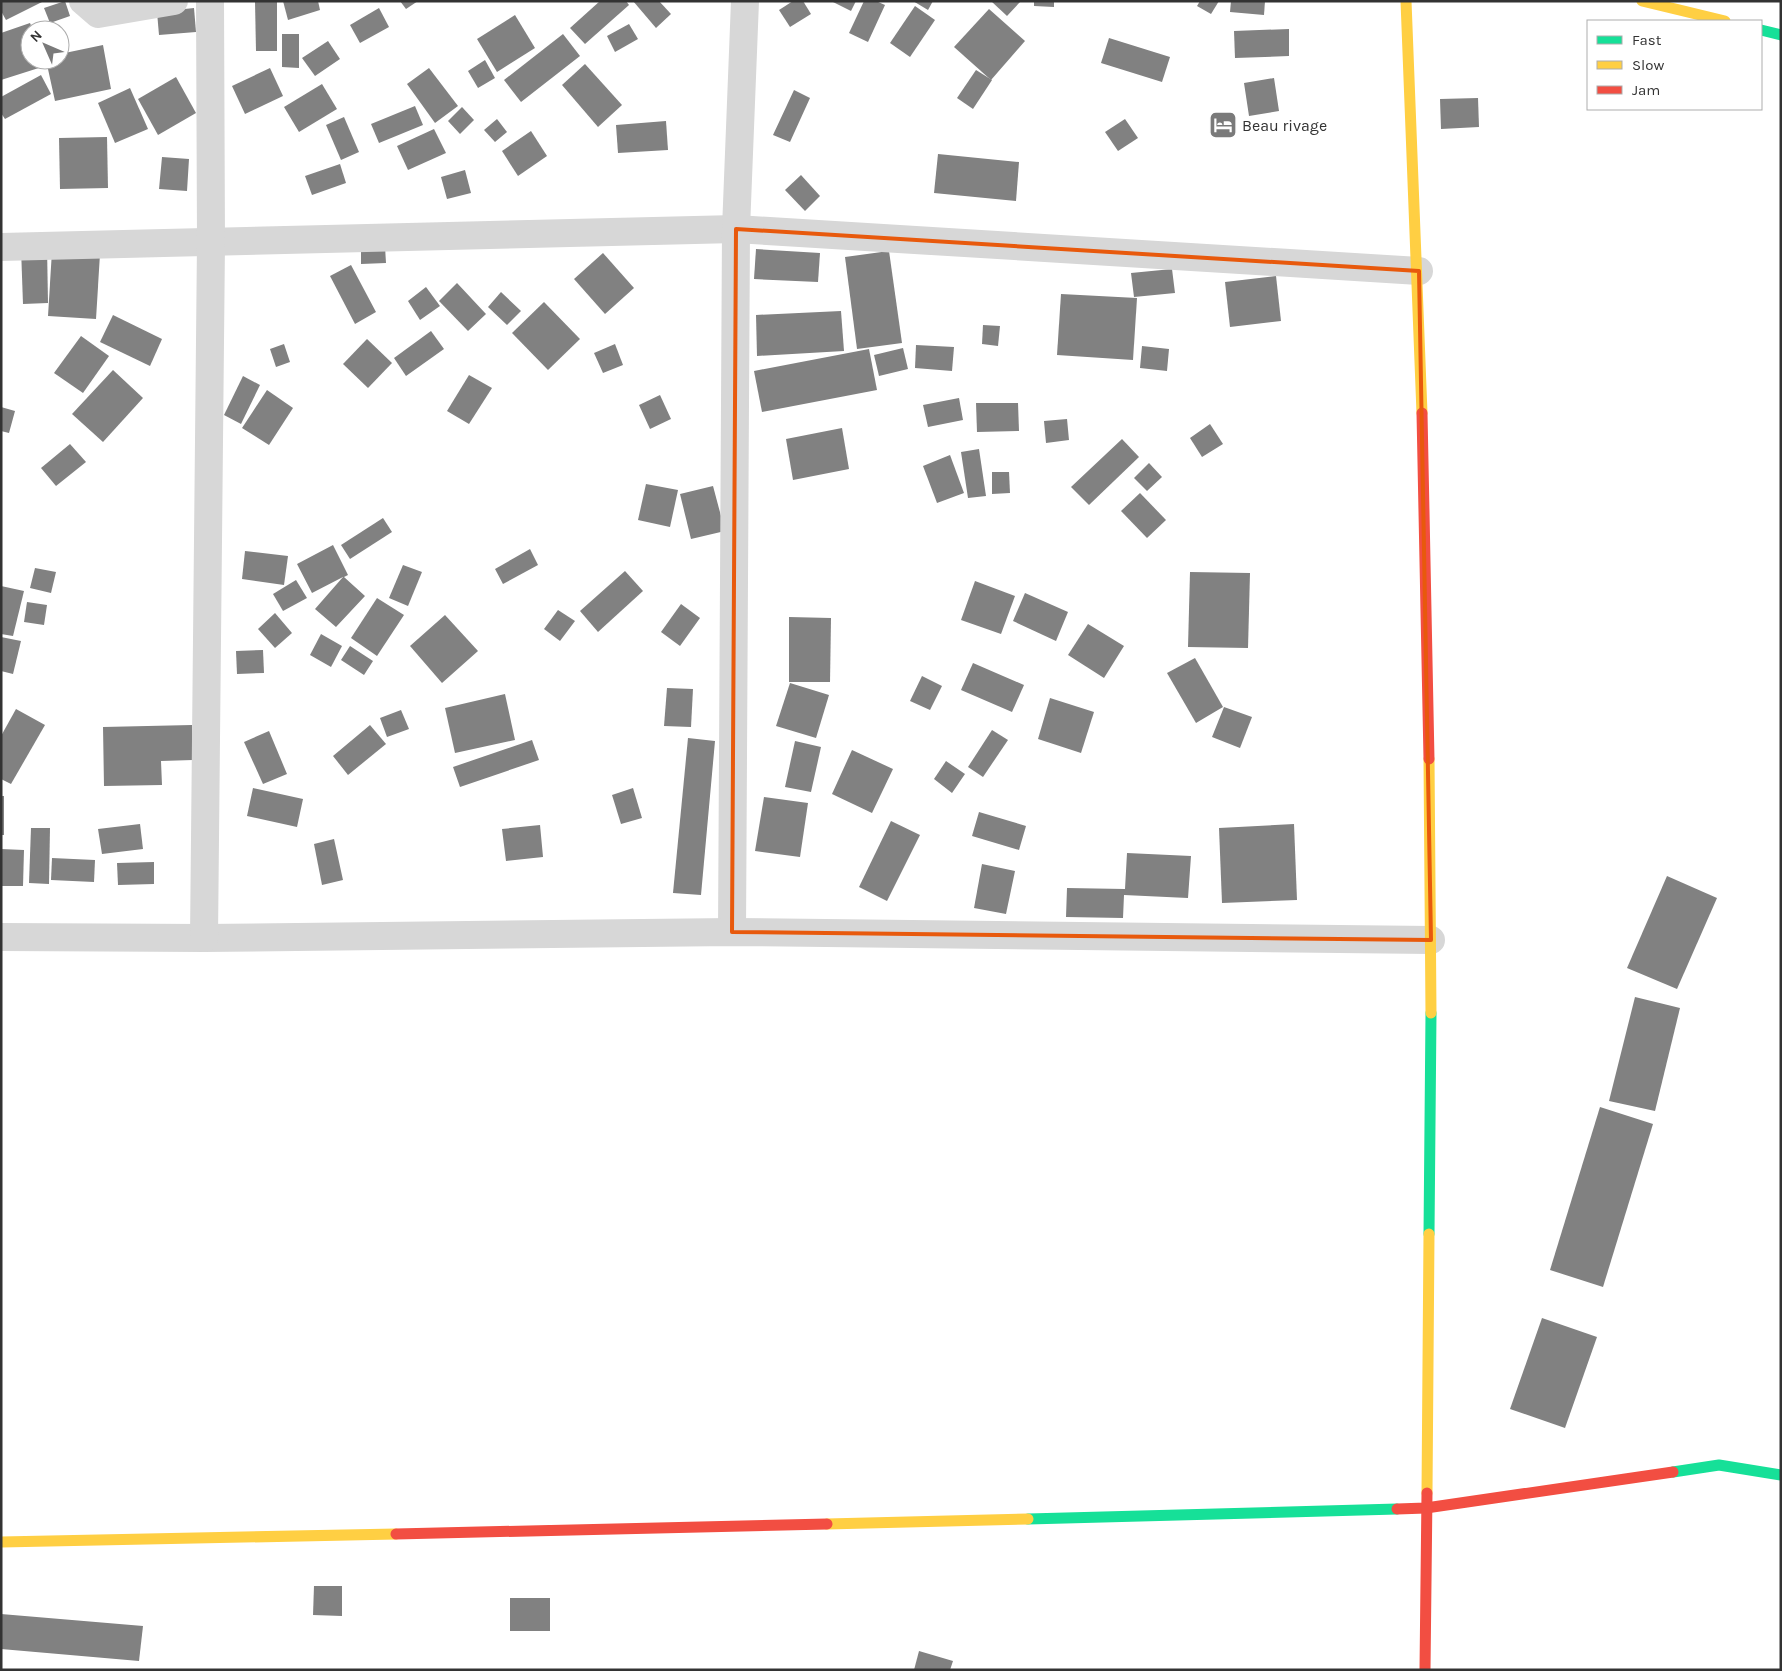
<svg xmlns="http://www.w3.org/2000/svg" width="1782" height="1671" font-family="Karla,sans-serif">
<rect width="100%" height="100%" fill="#fff"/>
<g fill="#818181">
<path d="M 1,1 L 44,1 L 6,20 L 1,11 Z"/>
<path d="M 65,1 L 70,16 L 50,23 L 44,8 Z"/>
<path d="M 283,1 L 318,1 L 320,10 L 288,20 Z"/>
<path d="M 400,1 L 418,1 L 406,9 Z"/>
<path d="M 600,1 L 626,1 L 629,5 L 585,44 L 570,28 Z"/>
<path d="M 633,1 L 659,1 L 671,14 L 656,28 Z"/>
<path d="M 793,1 L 803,1 L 811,14 L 790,27 L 779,10 Z"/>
<path d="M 831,1 L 856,1 L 851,11 Z"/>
<path d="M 864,1 L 876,1 L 885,5 L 868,42 L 849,33 Z"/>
<path d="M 913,1 L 933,1 L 928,10 Z"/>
<path d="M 991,1 L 1021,1 L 1007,16 Z"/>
<path d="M 1034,1 L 1054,1 L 1054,7 L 1034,6 Z"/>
<path d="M 1200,1 L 1219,1 L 1211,14 L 1197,6 Z"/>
<path d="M 1231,1 L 1265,1 L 1264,15 L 1230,12 Z"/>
<path d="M 255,2 L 277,2 L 277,51 L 256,51 Z"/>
<path d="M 915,6 L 935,20 L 910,57 L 890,43 Z"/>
<path d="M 194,8 L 196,32 L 159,35 L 157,12 Z"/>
<path d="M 379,8 L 389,27 L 360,43 L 350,25 Z"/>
<path d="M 989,9 L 1025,41 L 991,80 L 954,47 Z"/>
<path d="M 515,15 L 535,48 L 497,72 L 477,39 Z"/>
<path d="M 30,23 L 33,30 L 30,30 L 30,60 L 43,60 L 45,66 L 1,80 L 1,33 Z"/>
<path d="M 629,24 L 638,39 L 615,52 L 607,36 Z"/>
<path d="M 1289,29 L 1289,56 L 1235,58 L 1234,31 Z"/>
<path d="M 282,34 L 299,34 L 299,68 L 282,67 Z"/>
<path d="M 563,34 L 580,56 L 521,102 L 504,80 Z"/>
<path d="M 1109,38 L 1170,57 L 1162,82 L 1101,63 Z"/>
<path d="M 328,41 L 340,59 L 315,76 L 302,58 Z"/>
<path d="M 103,45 L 111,89 L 55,101 L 46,60 L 60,60 L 60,54 Z"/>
<path d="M 485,60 L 495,78 L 478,88 L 468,71 Z"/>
<path d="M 585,64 L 622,105 L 598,127 L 562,85 Z"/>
<path d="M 270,68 L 283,96 L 245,114 L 232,86 Z"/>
<path d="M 429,68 L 458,106 L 435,123 L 407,84 Z"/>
<path d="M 976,70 L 992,80 L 973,109 L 957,98 Z"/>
<path d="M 41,75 L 51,94 L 5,119 L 1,113 L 1,97 Z"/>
<path d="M 176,77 L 196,113 L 158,135 L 138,99 Z"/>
<path d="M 1274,78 L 1279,111 L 1249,116 L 1244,83 Z"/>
<path d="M 322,84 L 337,109 L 299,132 L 284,107 Z"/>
<path d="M 130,88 L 148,129 L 115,143 L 98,103 Z"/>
<path d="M 794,90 L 810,98 L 790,142 L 773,135 Z"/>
<path d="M 1478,98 L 1479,127 L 1441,129 L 1440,99 Z"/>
<path d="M 415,106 L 423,125 L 379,143 L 371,124 Z"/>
<path d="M 462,107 L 474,120 L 460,134 L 448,121 Z"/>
<path d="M 344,117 L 359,152 L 341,160 L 326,125 Z"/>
<path d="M 497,119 L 507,132 L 495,142 L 484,130 Z"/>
<path d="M 1125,119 L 1138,138 L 1118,151 L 1105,132 Z"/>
<path d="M 666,121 L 668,150 L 618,153 L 616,125 Z"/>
<path d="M 434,129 L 446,153 L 408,170 L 397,146 Z"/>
<path d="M 531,131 L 547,156 L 518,176 L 502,151 Z"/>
<path d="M 107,137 L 108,188 L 60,189 L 59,138 Z"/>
<path d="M 938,154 L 1019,162 L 1016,201 L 934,193 Z"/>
<path d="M 162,157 L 189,159 L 187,191 L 159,189 Z"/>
<path d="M 340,164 L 346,183 L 312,195 L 305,176 Z"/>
<path d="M 465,170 L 471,193 L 447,199 L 441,177 Z"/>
<path d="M 801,175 L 820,196 L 805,211 L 785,190 Z"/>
<path d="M 361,246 L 385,246 L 386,263 L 361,264 Z"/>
<path d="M 47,247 L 48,303 L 23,304 L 21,248 Z"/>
<path d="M 756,249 L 820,253 L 818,282 L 754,279 Z"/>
<path d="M 52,251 L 100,254 L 96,319 L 48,316 Z"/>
<path d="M 889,251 L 902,343 L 857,349 L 845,257 Z"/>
<path d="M 603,253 L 634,288 L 605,314 L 574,279 Z"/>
<path d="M 351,265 L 376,312 L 355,324 L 330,276 Z"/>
<path d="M 1172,269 L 1175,293 L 1134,297 L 1131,273 Z"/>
<path d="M 1276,276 L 1281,321 L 1230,327 L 1225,282 Z"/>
<path d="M 457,283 L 486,314 L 468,331 L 439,301 Z"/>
<path d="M 426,287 L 440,306 L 420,320 L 408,301 Z"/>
<path d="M 501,292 L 521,311 L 507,325 L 488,307 Z"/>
<path d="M 1061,294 L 1137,298 L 1133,360 L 1057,355 Z"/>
<path d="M 544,302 L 580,339 L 548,370 L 512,333 Z"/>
<path d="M 841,311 L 844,351 L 757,356 L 756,315 Z"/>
<path d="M 113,315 L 162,339 L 150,366 L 100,342 Z"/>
<path d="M 983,325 L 1000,326 L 998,346 L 982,344 Z"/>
<path d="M 431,331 L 444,349 L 406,376 L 394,358 Z"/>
<path d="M 81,336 L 109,356 L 83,393 L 54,373 Z"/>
<path d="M 367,339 L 392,363 L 368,388 L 343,364 Z"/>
<path d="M 284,344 L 290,362 L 276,367 L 270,349 Z"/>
<path d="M 615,344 L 623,365 L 603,373 L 594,353 Z"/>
<path d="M 916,345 L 954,347 L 952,371 L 915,368 Z"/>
<path d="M 1142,346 L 1169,349 L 1167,371 L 1140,368 Z"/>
<path d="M 903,348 L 908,369 L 879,376 L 874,355 Z"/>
<path d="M 869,349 L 877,390 L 762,412 L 754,371 Z"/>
<path d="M 113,370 L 143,398 L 103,442 L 72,414 Z"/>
<path d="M 469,375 L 492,388 L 469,424 L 447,411 Z"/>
<path d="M 243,376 L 260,385 L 241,424 L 224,415 Z"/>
<path d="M 267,390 L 293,408 L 269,445 L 242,428 Z"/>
<path d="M 660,395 L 671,419 L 650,429 L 639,405 Z"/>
<path d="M 959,398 L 963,420 L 928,427 L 923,405 Z"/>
<path d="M 976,403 L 1018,403 L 1019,431 L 977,432 Z"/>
<path d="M 1,407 L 15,411 L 9,433 L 1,431 Z"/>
<path d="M 1067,419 L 1069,440 L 1046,443 L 1044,421 Z"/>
<path d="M 1210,424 L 1223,444 L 1202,457 L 1190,438 Z"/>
<path d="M 842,428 L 849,469 L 793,480 L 786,439 Z"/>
<path d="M 1122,439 L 1139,457 L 1089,505 L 1071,487 Z"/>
<path d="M 70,444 L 86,462 L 56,486 L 41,468 Z"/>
<path d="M 979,449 L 986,496 L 968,498 L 961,452 Z"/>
<path d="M 950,455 L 964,493 L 937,503 L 923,466 Z"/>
<path d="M 1149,463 L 1162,477 L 1147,491 L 1134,478 Z"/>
<path d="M 992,472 L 1009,472 L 1010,493 L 992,494 Z"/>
<path d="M 646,484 L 678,490 L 670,527 L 638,520 Z"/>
<path d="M 713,486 L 725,531 L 691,539 L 680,494 Z"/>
<path d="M 1140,493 L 1166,520 L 1147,538 L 1121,511 Z"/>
<path d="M 383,518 L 392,532 L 350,559 L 341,545 Z"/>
<path d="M 333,545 L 348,575 L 344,577 L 365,596 L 336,627 L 315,609 L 343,577 L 312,593 L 297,564 Z"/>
<path d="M 530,549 L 538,565 L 503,584 L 495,569 Z"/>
<path d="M 245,551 L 288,556 L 284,585 L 242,579 Z"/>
<path d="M 403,565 L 422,572 L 408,606 L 389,598 Z"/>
<path d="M 35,568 L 56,572 L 51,593 L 30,588 Z"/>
<path d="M 625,571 L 643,591 L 598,632 L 580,611 Z"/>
<path d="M 1190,572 L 1250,573 L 1248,648 L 1188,647 Z"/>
<path d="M 296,580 L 307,598 L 283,611 L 273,594 Z"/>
<path d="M 975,581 L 1015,596 L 1001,634 L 961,620 Z"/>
<path d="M 1,586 L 24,591 L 13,636 L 1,634 Z"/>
<path d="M 1025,593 L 1068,612 L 1056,641 L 1013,621 Z"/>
<path d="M 377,598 L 404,615 L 377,656 L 351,638 Z"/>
<path d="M 27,602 L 47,605 L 44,625 L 24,622 Z"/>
<path d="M 681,604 L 700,618 L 680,646 L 661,632 Z"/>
<path d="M 558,610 L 575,621 L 560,641 L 544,629 Z"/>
<path d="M 275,613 L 292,633 L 275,648 L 258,629 Z"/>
<path d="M 445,615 L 478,651 L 442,683 L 410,646 Z"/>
<path d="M 789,617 L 831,618 L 830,682 L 789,682 Z"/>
<path d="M 1088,624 L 1124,646 L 1104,678 L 1068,655 Z"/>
<path d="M 321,634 L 342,646 L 331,667 L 310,655 Z"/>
<path d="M 1,637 L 21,641 L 13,674 L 1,671 Z"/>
<path d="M 350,646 L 373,661 L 364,675 L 341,660 Z"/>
<path d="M 263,650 L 264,673 L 237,674 L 236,651 Z"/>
<path d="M 1195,658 L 1223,707 L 1196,723 L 1167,673 Z"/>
<path d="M 973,663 L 1024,685 L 1012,712 L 961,690 Z"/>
<path d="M 922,676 L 942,686 L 930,710 L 910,701 Z"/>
<path d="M 790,683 L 829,695 L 816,738 L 776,726 Z"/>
<path d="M 667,688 L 693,689 L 691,727 L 664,726 Z"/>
<path d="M 505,694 L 515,740 L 455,753 L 445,708 Z"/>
<path d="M 1050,698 L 1094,712 L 1081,753 L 1038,739 Z"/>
<path d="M 1224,707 L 1252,717 L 1240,748 L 1212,737 Z"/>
<path d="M 16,709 L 45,725 L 11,784 L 1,779 L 1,736 Z"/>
<path d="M 401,710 L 409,729 L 387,737 L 380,718 Z"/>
<path d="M 192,725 L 193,760 L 161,761 L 162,785 L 104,786 L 103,727 Z"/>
<path d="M 370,725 L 386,744 L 348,775 L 333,756 Z"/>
<path d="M 992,730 L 1008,740 L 983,777 L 968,767 Z"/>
<path d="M 269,731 L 287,774 L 263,784 L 244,742 Z"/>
<path d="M 688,738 L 715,741 L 701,895 L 673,893 Z"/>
<path d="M 532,740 L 539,760 L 460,787 L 453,767 Z"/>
<path d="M 795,741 L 821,747 L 811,792 L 785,787 Z"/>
<path d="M 852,750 L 893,769 L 872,813 L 832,794 Z"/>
<path d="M 946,761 L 965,774 L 952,793 L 934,779 Z"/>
<path d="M 253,788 L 303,799 L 297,827 L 247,816 Z"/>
<path d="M 633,788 L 642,818 L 621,824 L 612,795 Z"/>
<rect x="1" y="796" width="3" height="39"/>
<path d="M 764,797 L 808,803 L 800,857 L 755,851 Z"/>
<path d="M 979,812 L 1026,826 L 1019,850 L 972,836 Z"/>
<path d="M 891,821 L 920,835 L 887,901 L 859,887 Z"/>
<path d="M 140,824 L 143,849 L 102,854 L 98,829 Z"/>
<path d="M 1294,824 L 1297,900 L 1222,903 L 1219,828 Z"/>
<path d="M 540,825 L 543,857 L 506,861 L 502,829 Z"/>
<path d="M 31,828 L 50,828 L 49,884 L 29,883 Z"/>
<path d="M 334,839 L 343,880 L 322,885 L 314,844 Z"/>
<path d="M 1,849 L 24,850 L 23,886 L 1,886 Z"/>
<path d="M 1127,853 L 1191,856 L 1188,898 L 1124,895 L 1123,918 L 1066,917 L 1067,888 L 1125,889 Z"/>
<path d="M 52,858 L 95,860 L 94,882 L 51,880 Z"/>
<path d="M 154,862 L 154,884 L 118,885 L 117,863 Z"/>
<path d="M 982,864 L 1015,871 L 1006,914 L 974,908 Z"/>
<path d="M 1667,876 L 1717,898 L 1677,989 L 1627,968 Z"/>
<path d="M 1635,997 L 1680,1008 L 1655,1111 L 1609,1101 Z"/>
<path d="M 1600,1107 L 1653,1124 L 1603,1287 L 1550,1270 Z"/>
<path d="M 1542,1318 L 1597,1337 L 1565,1428 L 1510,1409 Z"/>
<path d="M 314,1586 L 342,1586 L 342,1616 L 313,1615 Z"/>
<rect x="510" y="1598" width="40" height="33"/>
<path d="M 1,1614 L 143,1626 L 139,1661 L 1,1649 Z"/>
<path d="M 919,1651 L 953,1661 L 950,1670 L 914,1670 Z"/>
</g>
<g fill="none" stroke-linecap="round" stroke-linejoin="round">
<g stroke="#d7d7d7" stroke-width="28">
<path d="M 83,1 L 98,14 L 174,1"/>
<path d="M 1,247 L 736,229 L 1419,271"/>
<path d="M 732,932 L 736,229 L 745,1"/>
<path d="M 1,937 L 204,938 L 732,932 L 1431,940"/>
<path d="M 204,938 L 211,242 L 210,1"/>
</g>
<g stroke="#16e098" stroke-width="11">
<path d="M 1761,30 L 1781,35"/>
<path d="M 1429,1234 L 1431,1013"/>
<path d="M 1673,1472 L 1719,1465 L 1781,1475"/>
<path d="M 1028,1519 L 1397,1509"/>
</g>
<g stroke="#ffcf43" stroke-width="11">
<path d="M 1406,1 L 1422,413"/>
<path d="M 1642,1 L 1725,21"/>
<path d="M 1429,759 L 1431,1013"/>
<path d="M 1427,1493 L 1429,1234"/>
<path d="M 827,1524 L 1028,1519"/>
<path d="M 1,1542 L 396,1534"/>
</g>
<g stroke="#f24e42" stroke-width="11">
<path d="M 1422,413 L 1429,759"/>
<path d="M 1397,1509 L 1426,1508 L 1673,1472"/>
<path d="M 396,1534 L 827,1524"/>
<path d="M 1425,1670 L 1427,1493"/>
</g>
</g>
<path fill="none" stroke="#e8590c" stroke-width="4" stroke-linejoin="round" d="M 736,229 L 1419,271 L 1431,940 L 732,932 Z"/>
<defs>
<symbol id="hotel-square" viewBox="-11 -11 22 22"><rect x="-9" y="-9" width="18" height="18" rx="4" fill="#7a7a7a" stroke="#fff"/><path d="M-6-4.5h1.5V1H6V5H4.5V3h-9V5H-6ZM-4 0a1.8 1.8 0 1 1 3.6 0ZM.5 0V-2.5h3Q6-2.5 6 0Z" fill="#fff"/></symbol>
</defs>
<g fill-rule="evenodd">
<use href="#hotel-square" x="1207" y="109" width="32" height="32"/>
</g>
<g text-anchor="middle" stroke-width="5" stroke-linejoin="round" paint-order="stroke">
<g font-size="16" fill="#333" stroke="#fff" text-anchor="start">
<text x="1242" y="131">Beau rivage</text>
</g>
</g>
<rect width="1782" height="1671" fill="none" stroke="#333333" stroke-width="5"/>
<rect x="1587" y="20" width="175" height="90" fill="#ffffff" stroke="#adadad"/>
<rect x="1597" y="36" width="25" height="8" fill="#16e098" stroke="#adadad"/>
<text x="1632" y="45" font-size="15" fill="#333333">Fast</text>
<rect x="1597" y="61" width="25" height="8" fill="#ffcf43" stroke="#adadad"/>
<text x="1632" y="70" font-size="15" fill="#333333">Slow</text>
<rect x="1597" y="86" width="25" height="8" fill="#f24e42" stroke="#adadad"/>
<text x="1632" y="95" font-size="15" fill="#333333">Jam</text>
<g transform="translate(45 45) rotate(315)"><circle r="24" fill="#ffffff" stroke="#adadad"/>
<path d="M0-4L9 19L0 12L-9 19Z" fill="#7a7a7a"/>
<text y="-8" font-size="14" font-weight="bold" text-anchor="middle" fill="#333333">N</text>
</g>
</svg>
